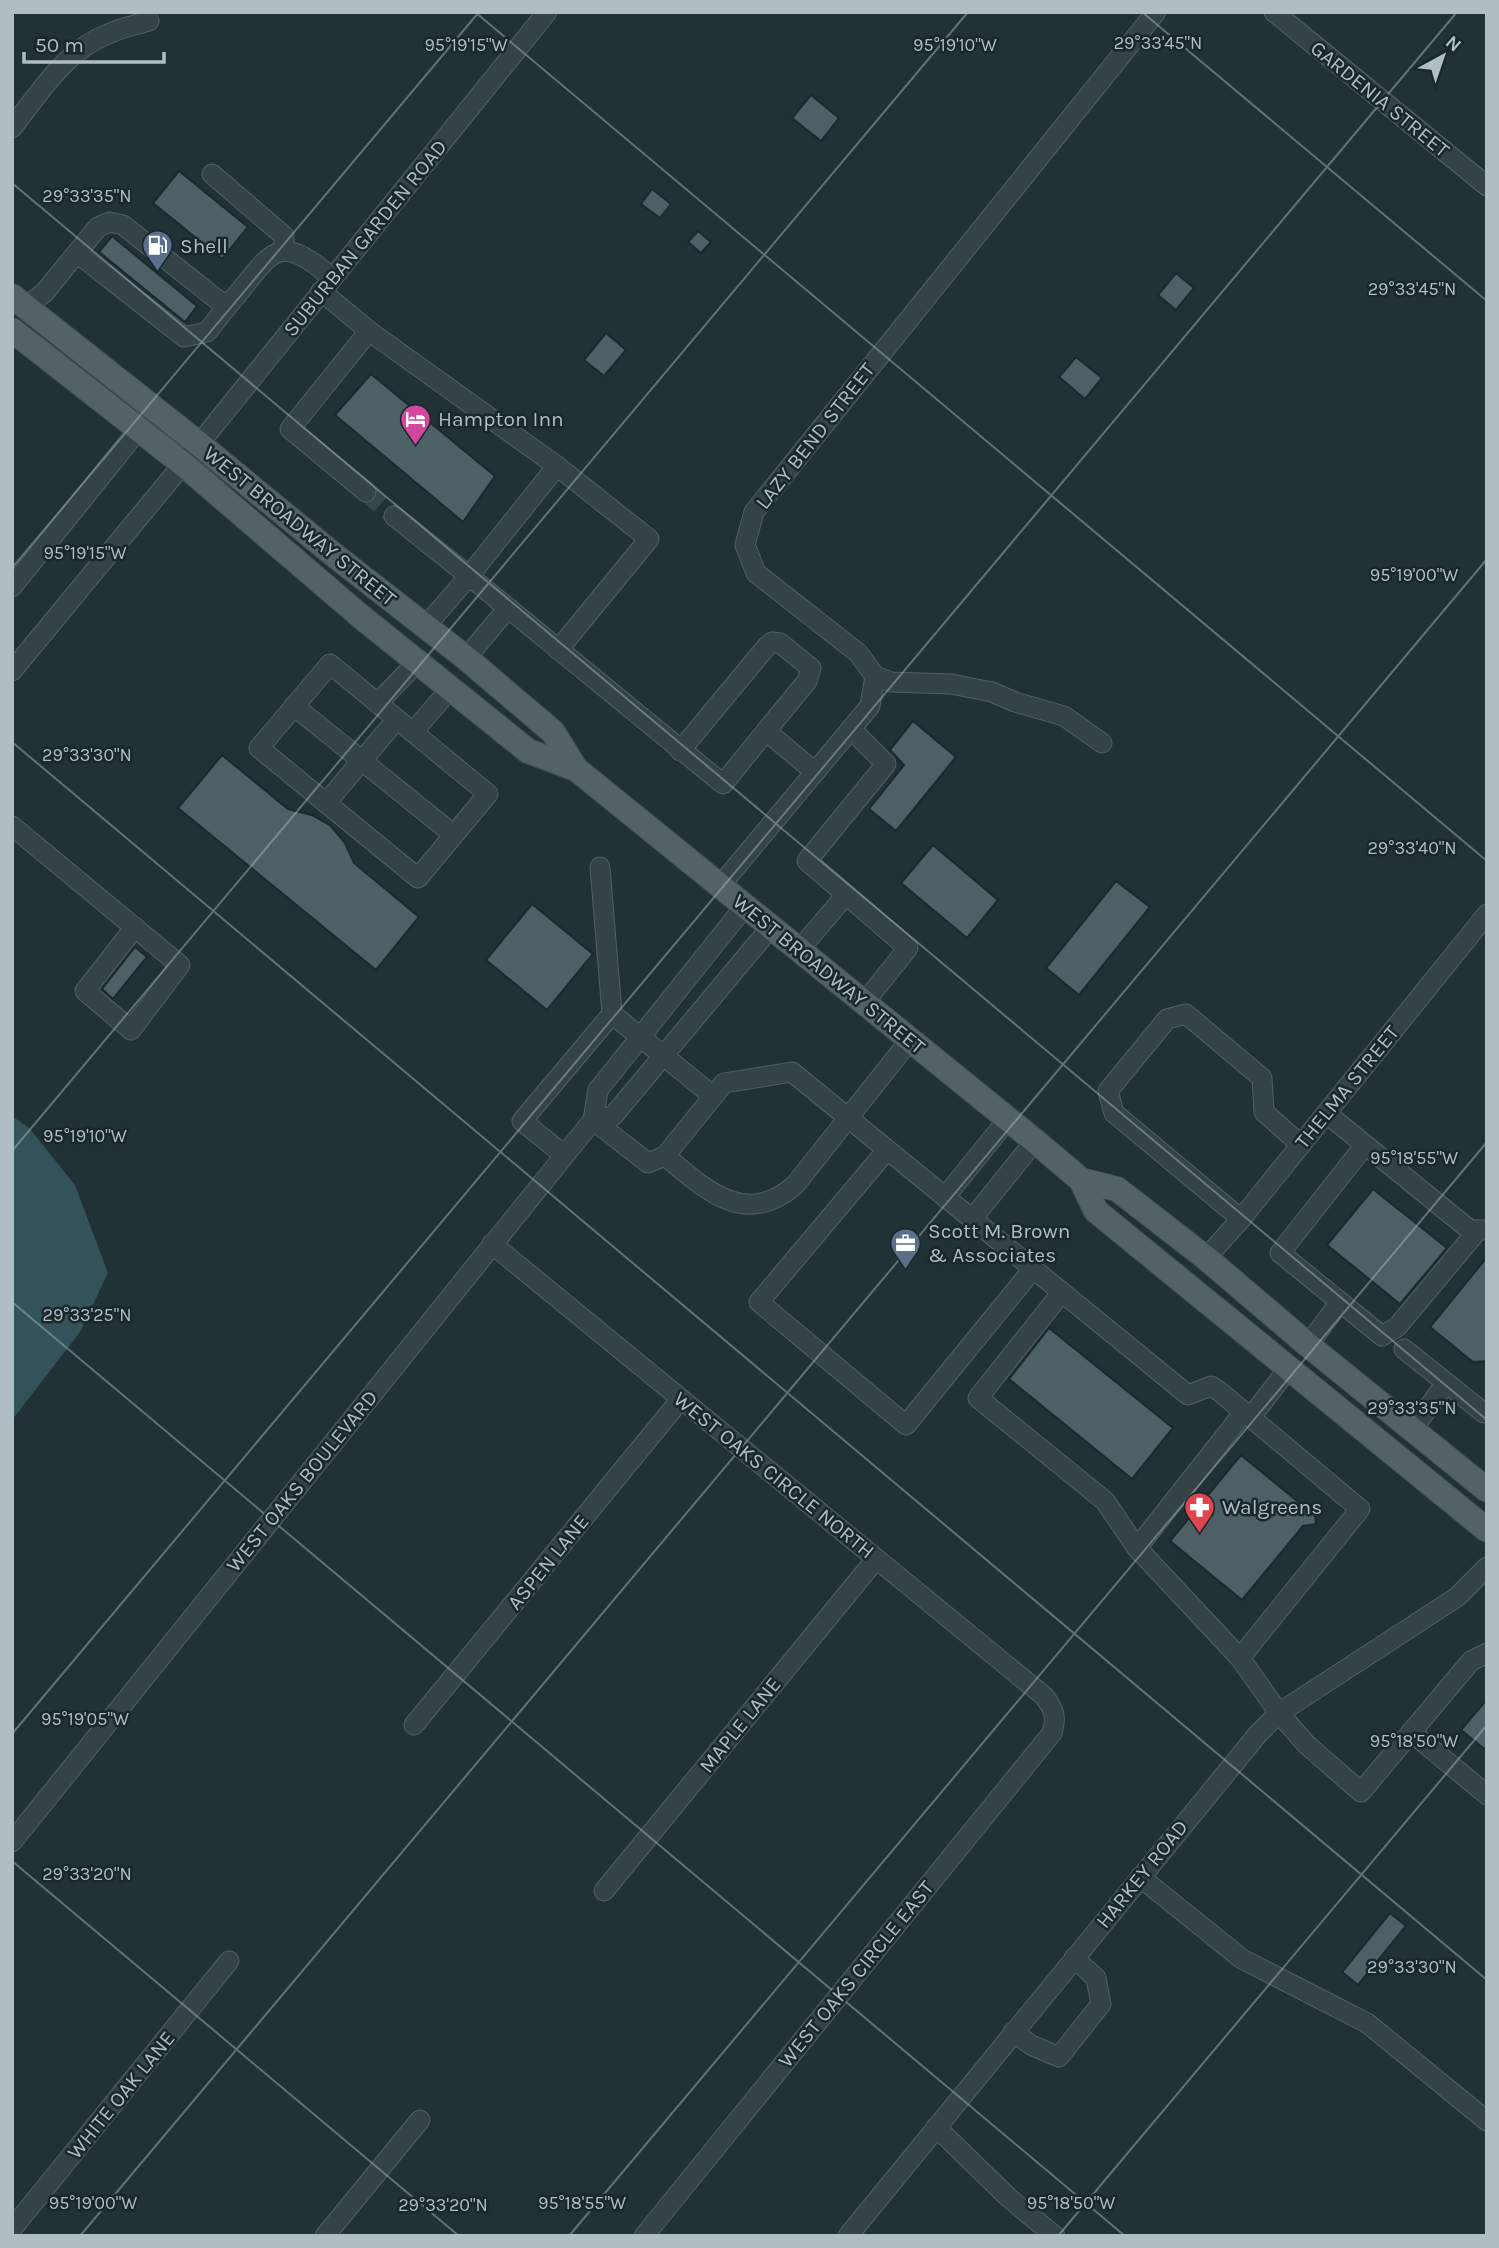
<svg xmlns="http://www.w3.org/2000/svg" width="1499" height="2248" font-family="Karla,sans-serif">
<rect width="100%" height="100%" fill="#213236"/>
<path fill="#33525a" d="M 12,1116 L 29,1128 L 75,1185 L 108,1273 L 80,1332 L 12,1420 Z"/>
<g fill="#4c6065" stroke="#1c292d" stroke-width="2">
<path d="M 811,95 L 839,118 L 821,141 L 792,118 Z"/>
<path d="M 179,171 L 248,227 L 222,259 L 153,203 Z"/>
<path d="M 652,189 L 671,204 L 660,218 L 641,204 Z"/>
<path d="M 698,231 L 711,242 L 701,253 L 688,242 Z"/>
<path d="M 112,236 L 197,306 L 185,322 L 99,252 Z"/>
<path d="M 1176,273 L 1194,288 L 1176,310 L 1158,295 Z"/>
<path d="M 606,333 L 626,350 L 604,376 L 584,360 Z"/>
<path d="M 1076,357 L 1102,378 L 1085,399 L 1059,377 Z"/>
<path d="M 371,374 L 495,476 L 463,522 L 335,415 Z"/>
<path d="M 913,721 L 956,757 L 896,831 L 869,809 L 904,765 L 890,750 Z"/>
<path d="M 222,755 L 288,809 L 312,815 L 331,826 L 345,843 L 354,863 L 419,917 L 376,970 L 178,808 Z"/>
<path d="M 933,845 L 998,900 L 967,938 L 901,883 Z"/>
<path d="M 1116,881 L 1150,907 L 1079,995 L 1046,968 Z"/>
<path d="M 532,904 L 593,954 L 547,1010 L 486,960 Z"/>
<path d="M 135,947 L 147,957 L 113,999 L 102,989 Z"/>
<path d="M 1373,1189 L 1447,1248 L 1400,1304 L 1327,1245 Z"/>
<path d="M 1487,1257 L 1487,1361 L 1473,1362 L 1430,1327 Z"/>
<path d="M 1049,1328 L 1173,1428 L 1132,1479 L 1009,1379 Z"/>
<path d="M 1241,1455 L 1302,1505 L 1314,1504 L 1316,1524 L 1303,1526 L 1242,1600 L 1170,1541 Z"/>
<path d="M 1487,1699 L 1487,1751 L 1461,1730 Z"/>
<path d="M 1390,1913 L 1406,1926 L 1358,1985 L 1342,1972 Z"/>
</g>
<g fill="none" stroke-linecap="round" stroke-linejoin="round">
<path stroke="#36474b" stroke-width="19" stroke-dasharray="19 10" stroke-linecap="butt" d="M 366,492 L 394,516"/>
<defs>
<g id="minor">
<path d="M 1274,12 L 1487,186"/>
<path d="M 12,128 C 39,93 66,50 108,34 C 121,28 136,25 149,21"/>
<path d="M 212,174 L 284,236 L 284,249"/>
<path d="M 77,253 L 184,337 L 207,332 L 230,303"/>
<path d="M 321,291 L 369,331 L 290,429 L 366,492"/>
<path d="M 25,307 L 44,293 L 98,227 L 109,222 L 123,225 L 219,301 L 230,303 C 270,257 275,227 332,278"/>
<path d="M 369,331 L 557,466 L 469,576 L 394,516"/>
<path d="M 557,466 L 649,539 L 558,650"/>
<path d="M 12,587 L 139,429"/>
<path d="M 425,627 L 469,576 L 723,784 L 766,731 L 815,772"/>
<path d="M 466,658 L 508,608"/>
<path d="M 330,664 L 488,794 L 418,878 L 259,748 Z"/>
<path d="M 12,671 L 183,464 L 547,12"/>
<path d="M 875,676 L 891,682 L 951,684 L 992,692 L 1015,702 L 1064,716 L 1102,743"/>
<path d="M 378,703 L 418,661"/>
<path d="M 294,706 L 454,835"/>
<path d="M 851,729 L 886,764 L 807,861 L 908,948 L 864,1003"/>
<path d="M 413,732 L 450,689"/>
<path d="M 680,751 L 767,646 L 772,642 L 780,643 L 811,668 L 807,681 L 766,731"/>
<path d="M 326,803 L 397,719"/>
<path d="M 12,826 L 180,965 L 131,1030 L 85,991 L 135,927"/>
<path d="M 600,867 L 612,1014 L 713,1096"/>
<path d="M 720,886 L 870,706 L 875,676 L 858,653 L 756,573 L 745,545 L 754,512 L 1156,12"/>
<path d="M 799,950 L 846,895"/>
<path d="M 1326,1113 L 1470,1230 L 1487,1230"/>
<path d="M 593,1120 L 648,1163 L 665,1156 L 724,1083 L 792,1072 L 1188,1395 L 1211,1386 L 1219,1391 L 1360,1509 L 1240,1658"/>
<path d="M 593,1120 L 613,1116 L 771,927"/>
<path d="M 1365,1145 L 1280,1253 L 1382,1336 L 1397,1327 L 1478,1230"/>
<path d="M 887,1150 L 759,1302 L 906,1425 L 1033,1269"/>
<path d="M 564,1155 L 522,1121 L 612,1014"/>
<path d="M 665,1156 C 706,1190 745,1228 795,1185 L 910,1040"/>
<path d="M 945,1197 L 1008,1119"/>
<path d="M 972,1219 L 1035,1141"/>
<path d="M 1241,1219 L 1114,1113 L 1108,1091 L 1167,1019 L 1186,1014 L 1262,1078 L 1264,1112 L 1301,1145"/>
<path d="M 492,1244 L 1044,1696 C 1054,1709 1057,1717 1052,1733 L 644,2236"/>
<path d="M 1206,1258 L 1241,1219 L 1487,914"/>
<path d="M 1062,1292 L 978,1398 L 1105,1501 L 1137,1548 L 1240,1658 L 1279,1713 L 1306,1744 L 1361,1792 L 1471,1661 L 1487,1653"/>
<path d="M 1308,1345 L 1340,1302"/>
<path d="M 1404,1349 L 1484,1413 L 1487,1410"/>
<path d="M 1251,1417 L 1288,1369"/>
<path d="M 1412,1430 L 1446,1383"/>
<path d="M 1137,1548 L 1244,1412"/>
<path d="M 414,1725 L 681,1399"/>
<path d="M 1411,1732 L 1487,1795"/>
<path d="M 12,1842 L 593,1120 L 598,1090 L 745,906"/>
<path d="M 1140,1877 L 1242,1959 L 1367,2023 L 1487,2121"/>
<path d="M 604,1891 L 876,1559"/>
<path d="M 1013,2032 L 1031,2045 L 1059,2057 L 1101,2004 L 1096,1978 L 1074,1958"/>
<path d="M 936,2127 L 1009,2198 L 1055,2236"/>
<path d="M 12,2229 L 229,1961"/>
<path d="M 325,2236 L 420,2120"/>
<path d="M 848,2236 L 1258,1734 L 1279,1713 L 1457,1597 L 1487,1567"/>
</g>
<g id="major">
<path d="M 12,296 L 199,444 L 334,555 L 466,658 L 553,732 L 576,769"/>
<path d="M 12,330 L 183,464 L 359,615 L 528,751 L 576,769 L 1035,1141 L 1081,1180 L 1096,1211 L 1487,1530"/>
<path d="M 1081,1180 L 1117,1189 L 1206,1258 L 1308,1345 L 1487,1490"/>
</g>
</defs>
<use href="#minor" stroke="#526064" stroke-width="21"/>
<use href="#major" stroke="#414e53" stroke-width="26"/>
<use href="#minor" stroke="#344346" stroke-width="19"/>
<use href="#major" stroke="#526267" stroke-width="24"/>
</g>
<path fill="none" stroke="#aebec3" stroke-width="2" stroke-opacity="0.45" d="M 475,12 L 1487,861M 1142,12 L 1487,301M 12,183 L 1487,1420M 12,568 L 479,12M 12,742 L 1487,1980M 12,1151 L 968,12M 12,1302 L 1125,2236M 12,1734 L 1457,12M 12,1861 L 459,2236M 80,2236 L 1487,559M 569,2236 L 1487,1142M 1058,2236 L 1487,1725"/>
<defs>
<symbol id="fuel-pin" viewBox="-11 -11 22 30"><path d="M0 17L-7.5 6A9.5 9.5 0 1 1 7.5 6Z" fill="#5c6f8a" stroke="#1a272b"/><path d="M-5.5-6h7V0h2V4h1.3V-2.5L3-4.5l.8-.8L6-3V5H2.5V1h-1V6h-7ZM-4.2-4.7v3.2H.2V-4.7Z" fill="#fff"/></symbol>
<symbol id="hotel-pin" viewBox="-11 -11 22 30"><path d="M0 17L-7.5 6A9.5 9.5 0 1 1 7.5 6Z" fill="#d1479c" stroke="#1a272b"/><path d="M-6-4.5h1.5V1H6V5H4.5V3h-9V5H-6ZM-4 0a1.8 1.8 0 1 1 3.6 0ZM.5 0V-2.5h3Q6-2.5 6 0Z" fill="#fff"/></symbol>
<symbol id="office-pin" viewBox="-11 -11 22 30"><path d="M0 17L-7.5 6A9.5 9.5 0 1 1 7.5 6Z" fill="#5c6f8a" stroke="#1a272b"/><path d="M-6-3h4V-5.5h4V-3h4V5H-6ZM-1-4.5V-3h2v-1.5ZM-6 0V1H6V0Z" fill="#fff"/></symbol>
<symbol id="pharmacy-pin" viewBox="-11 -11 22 30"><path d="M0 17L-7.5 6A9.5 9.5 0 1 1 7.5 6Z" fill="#e0444e" stroke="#1a272b"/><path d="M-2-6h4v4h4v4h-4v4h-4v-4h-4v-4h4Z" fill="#fff"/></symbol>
</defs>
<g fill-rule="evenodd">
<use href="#fuel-pin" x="140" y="228" width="35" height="47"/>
<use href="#hotel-pin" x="398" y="402" width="35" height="47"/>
<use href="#office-pin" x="888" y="1226" width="35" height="47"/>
<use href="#pharmacy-pin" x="1182" y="1490" width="35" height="47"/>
</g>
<g text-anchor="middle" stroke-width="5" stroke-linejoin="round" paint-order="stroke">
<g font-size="21" fill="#aebec3" stroke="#1a272b">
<text transform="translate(1380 99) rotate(39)" y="7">GARDENIA STREET</text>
<text transform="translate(365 238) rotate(-51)" y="7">SUBURBAN GARDEN ROAD</text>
<text transform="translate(815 436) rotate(-52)" y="7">LAZY BEND STREET</text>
<text transform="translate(300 526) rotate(39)" y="7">WEST BROADWAY STREET</text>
<text transform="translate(829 974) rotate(39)" y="7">WEST BROADWAY STREET</text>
<text transform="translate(1347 1087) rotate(-51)" y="7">THELMA STREET</text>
<text transform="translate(774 1475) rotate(39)" y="7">WEST OAKS CIRCLE NORTH</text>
<text transform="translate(302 1481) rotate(-51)" y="7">WEST OAKS BOULEVARD</text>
<text transform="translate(548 1562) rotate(-51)" y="7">ASPEN LANE</text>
<text transform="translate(740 1725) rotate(-51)" y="7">MAPLE LANE</text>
<text transform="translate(1142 1874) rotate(-51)" y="7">HARKEY ROAD</text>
<text transform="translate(856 1974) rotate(-51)" y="7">WEST OAKS CIRCLE EAST</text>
<text transform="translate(121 2095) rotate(-51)" y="7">WHITE OAK LANE</text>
</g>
<g font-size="21" fill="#aebec3" stroke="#1a272b" text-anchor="start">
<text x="180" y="253">Shell</text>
<text x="438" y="426">Hampton Inn</text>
<text x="928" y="1238">Scott M. Brown<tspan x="928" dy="24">&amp; Associates</tspan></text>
<text x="1222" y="1514">Walgreens</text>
</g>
</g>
<g font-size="18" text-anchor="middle" fill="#aebec3" stroke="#1a272b" stroke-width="5" stroke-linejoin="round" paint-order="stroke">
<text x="1158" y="49">29°33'45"N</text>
<text x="466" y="51">95°19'15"W</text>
<text x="955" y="51">95°19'10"W</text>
<text x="87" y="202">29°33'35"N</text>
<text x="1412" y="295">29°33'45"N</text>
<text x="85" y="559">95°19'15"W</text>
<text x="1414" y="581">95°19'00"W</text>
<text x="87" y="761">29°33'30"N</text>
<text x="1412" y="854">29°33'40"N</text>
<text x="85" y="1142">95°19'10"W</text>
<text x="1414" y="1164">95°18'55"W</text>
<text x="87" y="1321">29°33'25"N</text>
<text x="1412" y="1414">29°33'35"N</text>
<text x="85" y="1725">95°19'05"W</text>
<text x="1414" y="1747">95°18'50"W</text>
<text x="87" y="1880">29°33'20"N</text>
<text x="1412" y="1973">29°33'30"N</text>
<text x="93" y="2209">95°19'00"W</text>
<text x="582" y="2209">95°18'55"W</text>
<text x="1071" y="2209">95°18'50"W</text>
<text x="443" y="2211">29°33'20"N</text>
</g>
<rect width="1499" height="2248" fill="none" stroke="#aebec3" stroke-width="28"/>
<g transform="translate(1443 56) rotate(40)" stroke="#1a272b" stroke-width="5" paint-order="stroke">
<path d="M0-5L12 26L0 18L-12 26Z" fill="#aebec3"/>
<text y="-10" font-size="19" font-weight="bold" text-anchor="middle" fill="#aebec3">N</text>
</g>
<path d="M24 52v10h140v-10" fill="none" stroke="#aebec3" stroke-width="3.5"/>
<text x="35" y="52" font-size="21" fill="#aebec3" stroke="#1a272b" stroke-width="5" paint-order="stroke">50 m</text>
</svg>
